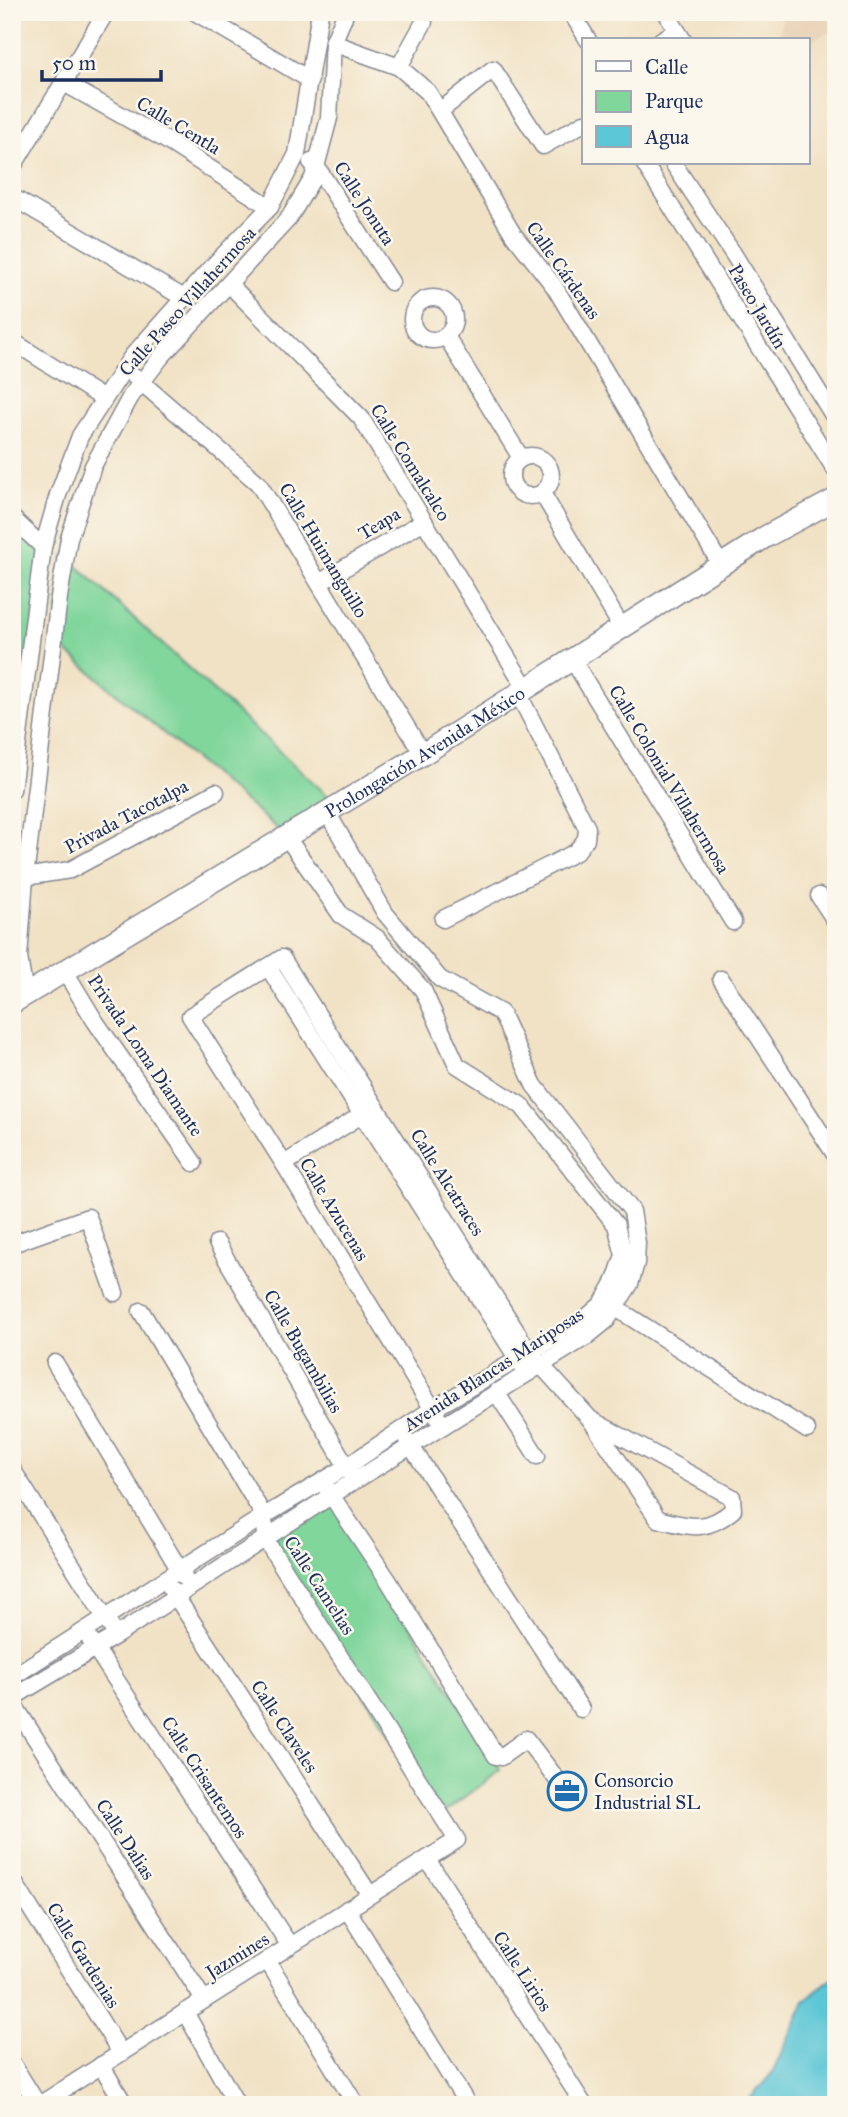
<svg xmlns="http://www.w3.org/2000/svg" width="848" height="2117" font-family="'IM FELL Great Primer',serif">
<rect width="100%" height="100%" fill="#fbf7ec"/>
<filter id="ink" filterUnits="userSpaceOnUse"><feTurbulence type="fractalNoise" baseFrequency=".0143" numOctaves="2"/><feDisplacementMap in="SourceGraphic" scale="14" xChannelSelector="R" yChannelSelector="G"/><feConvolveMatrix kernelMatrix="1 2 1 2 8 2 1 2 1" color-interpolation-filters="sRGB"/></filter>
<filter id="wash" filterUnits="userSpaceOnUse"><feTurbulence type="fractalNoise" baseFrequency=".00686" numOctaves="4" result="noise"/><feDisplacementMap in="SourceGraphic" scale="28" xChannelSelector="R" yChannelSelector="G"/><feGaussianBlur stdDeviation="1.57" result="paint"/><feColorMatrix in="noise" values="0 0 0 0 0 0 0 0 0 0 0 0 0 0 0 0 0 1.4 0 .05"/><feComposite in="paint" operator="in"/></filter>
<g filter="url(#wash)">
<rect width="100%" height="100%" fill="#f1e2c5"/>
<path fill="#e9d4b9" d="M 783,12 L 836,12 L 836,30 L 808,41 L 779,40 Z"/>
<g fill="#80d69b" stroke="#4e827c" stroke-width="2">
<path d="M 12,518 L 43,547 L 12,784 Z"/>
<path d="M 65,555 L 338,805 L 286,836 L 54,641 Z"/>
<path d="M 329,1497 L 501,1770 L 441,1815 L 265,1539 Z"/>
</g>
<path fill="#5bc6d6" stroke="#3b7a9a" stroke-width="2" d="M 836,1974 L 836,2105 L 745,2105 L 773,2072 L 805,2001 Z"/>
</g>
<g filter="url(#ink)">
<g fill="none" stroke-linecap="round" stroke-linejoin="round">
<defs>
<g id="minor">
<path d="M 195,12 L 310,80"/>
<path d="M 571,12 L 588,40"/>
<path d="M 669,18 L 683,40"/>
<path d="M 661,40 L 677,31"/>
<path d="M 333,43 L 399,67 L 428,92 L 513,234 L 554,286 L 721,565"/>
<path d="M 399,67 L 424,22"/>
<path d="M 64,83 L 164,139 L 270,207"/>
<path d="M 440,111 L 493,69 L 543,146 L 584,123"/>
<path d="M 311,162 L 316,166 L 391,282"/>
<path d="M 644,163 L 836,471"/>
<path d="M 673,163 L 734,255 L 836,420"/>
<path d="M 12,168 L 106,12"/>
<path d="M 12,197 L 184,298"/>
<path d="M 229,284 L 361,418 L 526,688"/>
<circle cx="433" cy="319" r="21"/>
<path d="M 446,336 L 521,458"/>
<path d="M 12,341 L 104,399"/>
<path d="M 134,376 L 258,483 L 423,754"/>
<circle cx="531" cy="476" r="20"/>
<path d="M 542,493 L 622,628"/>
<path d="M 12,518 L 43,547"/>
<path d="M 319,583 L 424,521"/>
<path d="M 572,659 L 733,922"/>
<path d="M 12,790 L 43,547 L 58,495 L 80,436 L 133,355 L 207,272 L 270,207 L 297,154 L 320,12"/>
<path d="M 12,879 L 70,870 L 216,792"/>
<path d="M 819,896 L 836,922"/>
<path d="M 443,919 L 576,852 L 586,839 L 587,828 L 518,693"/>
<path d="M 268,967 L 524,1369"/>
<path d="M 64,970 L 95,1021 L 194,1163"/>
<path d="M 721,979 L 836,1156"/>
<path d="M 25,995 L 19,957 L 25,878 L 59,597 L 69,538 L 93,466 L 131,396 L 161,357 L 289,218 L 313,178 L 329,118 L 333,43 L 346,12"/>
<path d="M 284,1164 L 371,1109"/>
<path d="M 217,1243 L 351,1474"/>
<path d="M 12,1244 L 88,1217 L 115,1293"/>
<path d="M 616,1308 L 807,1430"/>
<path d="M 55,1363 L 184,1577"/>
<path d="M 496,1392 L 537,1456"/>
<path d="M 443,1426 L 284,1164 L 190,1016 L 282,958 L 530,1353 L 590,1419 L 658,1519 C 690,1527 706,1533 733,1510 L 732,1497 L 590,1419"/>
<path d="M 407,1440 L 581,1709"/>
<path d="M 12,1469 L 111,1627"/>
<path d="M 327,1489 L 388,1580 L 496,1756 L 501,1757 L 526,1739 L 559,1782"/>
<path d="M 171,1589 L 370,1895"/>
<path d="M 90,1640 L 290,1946"/>
<path d="M 12,1677 L 264,1516 L 346,1467 L 431,1410 L 580,1323 L 602,1304 L 615,1281 L 624,1255 L 616,1225 L 522,1106 L 457,1065 L 423,990 L 377,938 L 341,915 L 286,836"/>
<path d="M 12,1698 L 117,1635 L 332,1495 L 586,1337 L 607,1320 L 630,1284 L 636,1263 L 637,1243 L 632,1211 L 534,1085 L 501,1013 L 440,979 L 385,913 L 327,812"/>
<path d="M 12,1702 L 204,2000"/>
<path d="M 427,1859 L 584,2105"/>
<path d="M 12,1879 L 121,2053"/>
<path d="M 347,1909 L 468,2105"/>
<path d="M 267,1960 L 356,2105"/>
<path d="M 185,2012 L 237,2105"/>
<path d="M 12,2063 L 38,2105"/>
<path d="M 101,2065 L 125,2105"/>
<path d="M 39,2105 L 457,1840 L 265,1539 L 264,1516 L 141,1311"/>
</g>
<g id="major">
<path id="s1" d="M 12,1003 L 423,754 L 765,537 L 836,499"/>
</g>
</defs>
<use href="#minor" stroke="#868892" stroke-width="19"/>
<use href="#major" stroke="#868892" stroke-width="24"/>
<use href="#minor" stroke="#fff" stroke-width="16"/>
<use href="#major" stroke="#fff" stroke-width="21"/>
</g>
</g>
<defs>
<symbol id="office-ring" viewBox="-11 -11 22 22"><circle r="9.5" fill="#fbf7ec" stroke="#1f6fb2" stroke-width="1.5"/><path d="M-6-3h4V-5.5h4V-3h4V5H-6ZM-1-4.5V-3h2v-1.5ZM-6 0V1H6V0Z" fill="#1f6fb2"/></symbol>
</defs>
<g fill-rule="evenodd">
<use href="#office-ring" x="545" y="1769" width="44" height="44"/>
</g>
<g text-anchor="middle" stroke-width="5" stroke-linejoin="round" paint-order="stroke">
<g font-size="19" fill="#1b2f5e" stroke="#fbf7ec">
<text transform="translate(179 125) rotate(31)" y="7">Calle Centla</text>
<text transform="translate(365 203) rotate(57)" y="7">Calle Jonuta</text>
<text transform="translate(564 270) rotate(55)" y="7">Calle Cárdenas</text>
<text transform="translate(187 301) rotate(-48)" y="7">Calle Paseo Villahermosa</text>
<text transform="translate(758 306) rotate(59)" y="7">Paseo Jardín</text>
<text transform="translate(411 462) rotate(58)" y="7">Calle Comalcalco</text>
<text transform="translate(379 523) rotate(-31)" y="7">Teapa</text>
<text transform="translate(324 550) rotate(59)" y="7">Calle Huimanguillo</text>
<text dy="7" stroke="none"><textPath href="#s1" startOffset="483">Prolongación Avenida México</textPath></text>
<text transform="translate(670 779) rotate(59)" y="7">Calle Colonial Villahermosa</text>
<text transform="translate(126 816) rotate(-28)" y="7">Privada Tacotalpa</text>
<text transform="translate(146 1055) rotate(56)" y="7">Privada Loma Diamante</text>
<text transform="translate(448 1182) rotate(58)" y="7">Calle Alcatraces</text>
<text transform="translate(335 1209) rotate(59)" y="7">Calle Azucenas</text>
<text transform="translate(304 1351) rotate(60)" y="7">Calle Bugambilias</text>
<text transform="translate(493 1369) rotate(-33)" y="7">Avenida Blancas Mariposas</text>
<text transform="translate(320 1585) rotate(57)" y="7">Calle Camelias</text>
<text transform="translate(285 1726) rotate(57)" y="7">Calle Claveles</text>
<text transform="translate(205 1777) rotate(57)" y="7">Calle Crisantemos</text>
<text transform="translate(126 1839) rotate(57)" y="7">Calle Dalias</text>
<text transform="translate(84 1955) rotate(58)" y="7">Calle Gardenias</text>
<text transform="translate(237 1955) rotate(-32)" y="7">Jazmines</text>
<text transform="translate(523 1971) rotate(57)" y="7">Calle Lirios</text>
</g>
<g font-size="19" fill="#1b2f5e" stroke="#fbf7ec" text-anchor="start">
<text x="594" y="1787">Consorcio<tspan x="594" dy="22">Industrial SL</tspan></text>
</g>
</g>
<rect width="848" height="2117" fill="none" stroke="#fbf7ec" stroke-width="42"/>
<rect x="582" y="38" width="228" height="126" fill="#fbf7ec" stroke="#a1a7b3" stroke-width="2"/>
<rect x="596" y="61" width="35" height="10" fill="#ffffff" stroke="#a1a7b3" stroke-width="2"/>
<text x="645" y="74" font-size="21" fill="#1b2f5e">Calle</text>
<rect x="596" y="91" width="35" height="21" fill="#80d69b" stroke="#a1a7b3" stroke-width="2"/>
<text x="645" y="108" font-size="21" fill="#1b2f5e">Parque</text>
<rect x="596" y="126" width="35" height="21" fill="#5bc6d6" stroke="#a1a7b3" stroke-width="2"/>
<text x="645" y="144" font-size="21" fill="#1b2f5e">Agua</text>
<path d="M42 70v10h119v-10" fill="none" stroke="#1b2f5e" stroke-width="3.5"/>
<text x="52" y="70" font-size="21" fill="#1b2f5e" stroke="#fbf7ec" stroke-width="5" paint-order="stroke">50 m</text>
</svg>
